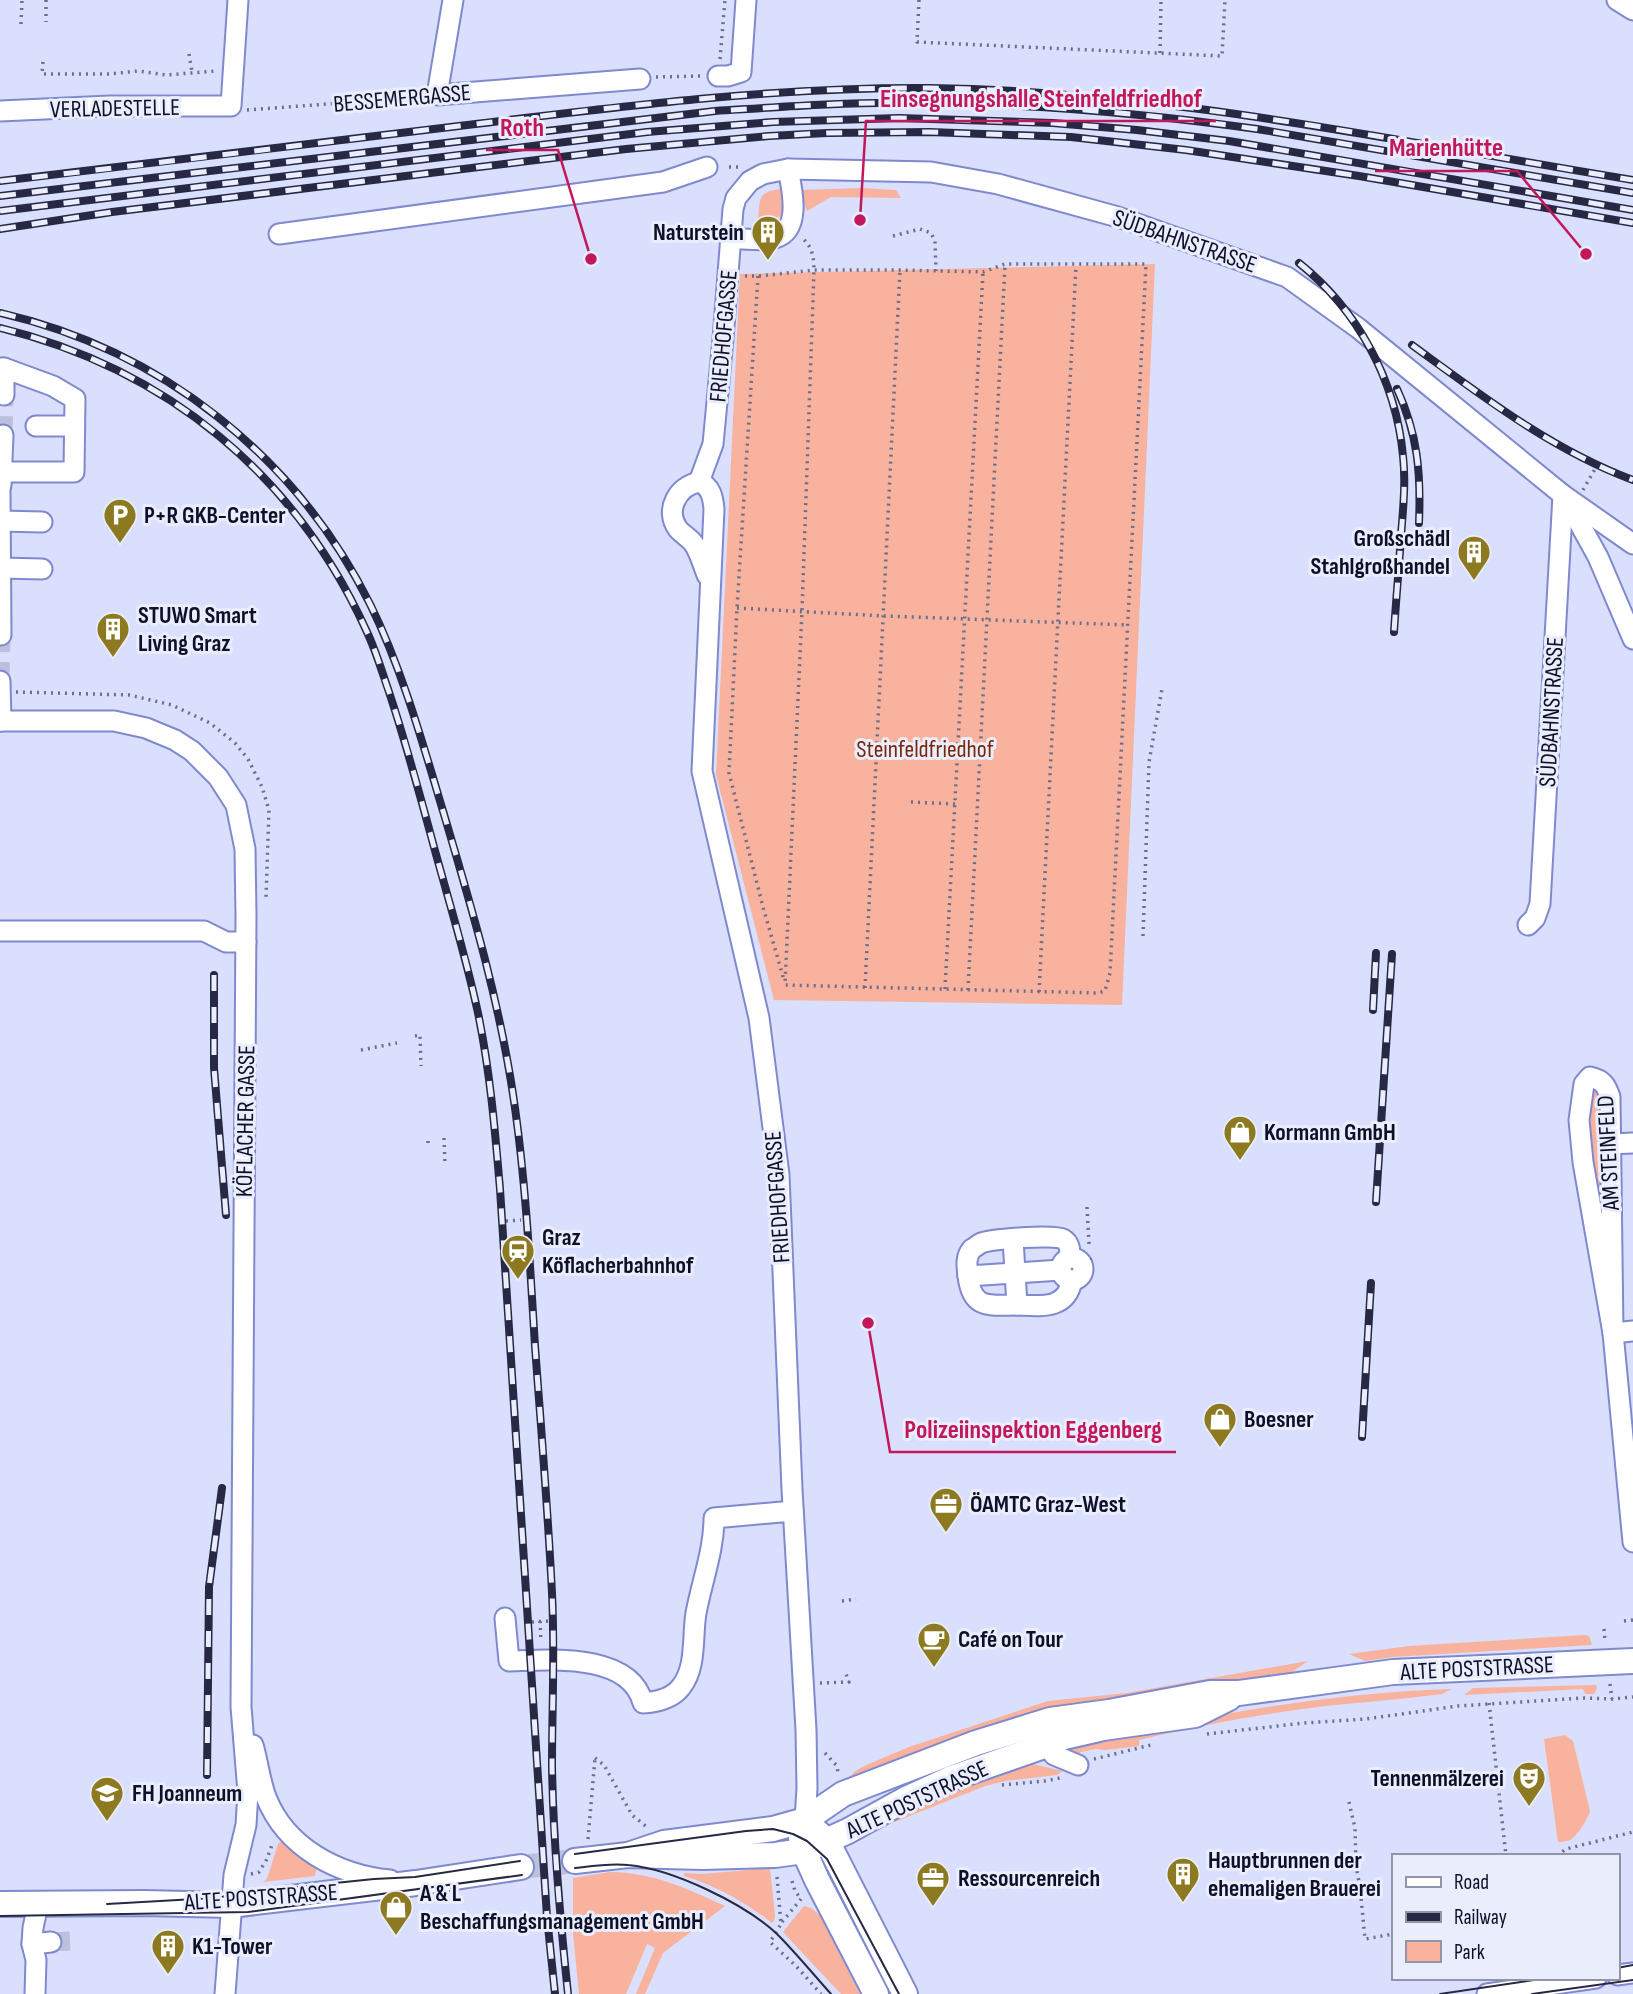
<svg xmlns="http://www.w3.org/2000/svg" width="1633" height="1994" font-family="'Sofia Sans Condensed',sans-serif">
<rect width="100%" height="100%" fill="#d9dffd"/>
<g fill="#f9b29d">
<path d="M 861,188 L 896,190 L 901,198 L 831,197 L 807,211 L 799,190 Z"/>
<path d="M 782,189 L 785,212 L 771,223 L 758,226 C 760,202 755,191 782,189 Z"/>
<path d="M 1155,264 L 1122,1005 L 774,1000 L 716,775 L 740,274 Z"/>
<path d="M 1592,1090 L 1596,1091 L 1600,1107 L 1606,1205 L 1607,1270 L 1586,1098 Z"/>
<path d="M 1584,1635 L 1589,1636 L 1592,1645 L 1393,1657 L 1365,1661 L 1349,1654 L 1409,1646 Z"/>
<path d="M 1308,1661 L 1289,1674 L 854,1779 L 850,1777 L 854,1772 L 864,1766 L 909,1747 L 1048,1701 L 1127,1693 Z"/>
<path d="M 1596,1685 L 1597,1688 L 1594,1694 L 1585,1694 L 1583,1689 L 1464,1695 L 1473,1688 Z"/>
<path d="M 1452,1689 L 1442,1694 C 1403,1699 1364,1702 1325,1706 C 1262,1714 1200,1725 1139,1740 L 1139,1746 L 1106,1750 L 1095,1749 L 1081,1752 L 1073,1758 L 1064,1751 C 1104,1739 1144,1731 1185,1722 C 1273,1704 1362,1692 1452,1689 Z"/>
<path d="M 1565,1735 L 1573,1741 L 1590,1811 C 1588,1819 1577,1836 1570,1840 C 1569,1841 1559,1842 1558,1842 L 1544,1739 Z"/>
<path d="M 1023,1764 L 1033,1764 L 1063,1771 L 1057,1775 L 1005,1781 L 985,1786 L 872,1831 L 930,1797 Z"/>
<path d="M 285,1839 L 317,1866 L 315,1876 L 263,1882 L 267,1879 L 278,1844 Z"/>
<path d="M 770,1868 L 775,1916 L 774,1921 L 772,1923 C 745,1902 717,1886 684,1876 L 684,1873 L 702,1874 Z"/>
<path d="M 610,1872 C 652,1872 688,1889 725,1906 L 663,1953 L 645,1994 L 636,1994 L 655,1948 L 647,1944 L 626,1994 L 579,1994 L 573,1934 L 573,1878 Z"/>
<path d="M 804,1906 L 811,1908 L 821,1916 L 860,1994 L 841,1994 L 783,1932 Z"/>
</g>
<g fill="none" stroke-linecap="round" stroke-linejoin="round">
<g stroke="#bbc0dd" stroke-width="19" stroke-dasharray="19 10" stroke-linecap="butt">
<path d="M 3,435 L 4,395"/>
<path d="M 0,681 L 1,635"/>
<path d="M 51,1942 L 71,1941"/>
</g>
<path stroke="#bbc0dd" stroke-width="24" stroke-dasharray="24 12" stroke-linecap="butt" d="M 521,1867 L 575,1861"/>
<defs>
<g id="minor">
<path d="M 453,0 L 437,95 L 640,79"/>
<path d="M 1617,0 L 1633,10"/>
<path d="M 718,76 L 728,76 L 741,72 L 746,0"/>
<path d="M 0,111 L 110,106 L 231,106 L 238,0"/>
<path d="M 279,234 L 663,182 L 707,167"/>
<path d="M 731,239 C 745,238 762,242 775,238 C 802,230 792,189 788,169"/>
<path d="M 0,368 L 4,368 L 4,395"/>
<path d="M 36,426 L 74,426"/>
<path d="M 2,472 L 74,472 L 75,399 L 53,386 L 4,368"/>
<path d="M 699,482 C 711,486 713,498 714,509 L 702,771 L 759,1018 L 779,1175 L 792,1489 L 806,1730 L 807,1788 L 805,1820"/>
<path d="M 699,482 L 713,444 L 723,339 L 733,209 L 736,198 L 750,181 L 763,174 L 788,169 L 931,172 L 998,184 L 1118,217 L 1287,277 L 1358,328 L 1563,495 L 1633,544"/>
<path d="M 699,482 C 678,486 664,510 678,529 C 683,535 690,538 694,544 C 700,553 703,565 707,575"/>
<path d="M 1,485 L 3,435"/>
<path d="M 0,490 L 1,635"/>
<path d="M 1566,499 L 1598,557 L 1633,639"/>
<path d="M 1,521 L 42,522"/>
<path d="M 1,568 L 42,569"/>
<path d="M 0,681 L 1,721"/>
<path d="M 0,721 L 114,721 L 146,728 L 175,740 L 192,751 L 218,777 L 236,805 L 245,849 L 246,916 L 241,1707 L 248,1792 L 246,1825 L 234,1875 L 225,1994"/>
<path d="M 1528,925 L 1535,918 L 1540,904 L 1563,495"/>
<path d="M 0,931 L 204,931 L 226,942 L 246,942"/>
<path d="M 1609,1144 L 1633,1143"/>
<path d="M 1013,1239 L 1017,1305 C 1041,1306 1067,1310 1072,1280"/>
<circle cx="1072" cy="1269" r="11"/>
<path d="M 1061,1270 L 968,1276 C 967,1267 965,1257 972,1249 C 973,1249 980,1243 981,1243 C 991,1239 1054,1234 1063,1239 C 1070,1243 1070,1250 1070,1258"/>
<path d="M 968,1276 C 972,1310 989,1305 1017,1305"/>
<path d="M 1613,1333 L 1583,1162 L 1579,1120 L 1584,1084 L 1590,1077 C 1603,1080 1606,1085 1610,1097 L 1613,1333 L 1633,1542"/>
<path d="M 1613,1333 L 1633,1331"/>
<path d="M 505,1618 L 509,1661 C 548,1660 630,1652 643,1703 C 657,1702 672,1699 681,1687 C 697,1667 692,1636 696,1613 C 702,1581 714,1550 714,1518 L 793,1511"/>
<path d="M 253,1745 C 258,1762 260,1781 266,1797 C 286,1848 338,1875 390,1880"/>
<path d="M 1047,1745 L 1054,1755 L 1078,1765"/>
<path d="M 32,1944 L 51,1942"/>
<path d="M 1617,1975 L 1633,1973"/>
<path d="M 35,1994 L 36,1960 L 32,1944 L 33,1928 L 38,1904"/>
<path d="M 1487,1994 L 1596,1978"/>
</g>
<g id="major">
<path d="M 815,1830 L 827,1841 L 905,1994"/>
<path d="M 801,1838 L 804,1851 L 817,1880 L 876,1994"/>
<path d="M 628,1855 L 664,1843 L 773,1829 L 805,1820 L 843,1794 L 976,1743 L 1050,1720 L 1109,1712 L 1210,1693 L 1239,1693 L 1393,1672 L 1633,1661"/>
<path d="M 575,1861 L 628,1855 L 702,1857 L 775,1855 L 804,1851 L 848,1831 L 906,1799 L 952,1778 L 1047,1745 L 1064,1737 L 1103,1728 L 1195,1715 L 1229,1698"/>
<path d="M 0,1904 L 144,1903 L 231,1905 L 416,1883 L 521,1867"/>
</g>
</defs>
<use href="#minor" stroke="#7f89cd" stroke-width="23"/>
<use href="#major" stroke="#7f89cd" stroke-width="28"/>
<g stroke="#6a6e8a" stroke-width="3.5" stroke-dasharray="2 5" stroke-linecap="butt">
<path d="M 46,0 L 46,22"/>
<path d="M 919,0 L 917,42 L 1222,56 L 1225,0"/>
<path d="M 21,24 L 22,0"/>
<path d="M 1160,53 L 1161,0"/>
<path d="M 189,54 L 192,72"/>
<path d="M 720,59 L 725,0"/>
<path d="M 43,62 L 42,74 L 110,74 L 138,71 L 166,75 L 216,71"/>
<path d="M 656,77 L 701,76"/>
<path d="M 247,110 L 421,97"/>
<path d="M 729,167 L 738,167"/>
<path d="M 893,236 L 920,229 L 931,233 L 935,241 L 936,271"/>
<path d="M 745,276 L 758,276 L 814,270 L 900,270 L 983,272 L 1005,264 L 1146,264 L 1110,973 L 1105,991 L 1098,993 L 785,985 L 802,611 L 814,270 C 814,257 812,246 802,238"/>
<path d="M 758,276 L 737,608 L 729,773 L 763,907 L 784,980"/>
<path d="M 1583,490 L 1595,469"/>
<path d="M 737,608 L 885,616 L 1128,625"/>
<path d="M 16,692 L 129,695 L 172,705 L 210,723 L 235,743 L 248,759 L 262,787 L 269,810 L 266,898"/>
<path d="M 911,802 L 955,804"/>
<path d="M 1143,936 L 1149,762 L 1162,689"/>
<path d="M 865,988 L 900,270"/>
<path d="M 945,989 L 983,272"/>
<path d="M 968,990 L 1005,265"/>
<path d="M 1039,992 L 1076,265"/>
<path d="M 415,1036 L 420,1035 L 421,1066"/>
<path d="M 361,1050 L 397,1043"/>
<path d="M 444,1138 L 445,1165"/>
<path d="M 428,1141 L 428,1147"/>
<path d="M 1087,1207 L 1089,1244"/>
<path d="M 506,1221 L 521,1220"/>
<path d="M 515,1238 L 517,1267"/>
<path d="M 1090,1258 L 1090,1275"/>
<path d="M 509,1268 L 525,1267"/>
<path d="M 842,1601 L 856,1599"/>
<path d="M 540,1621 L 541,1642"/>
<path d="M 1624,1621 L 1633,1620"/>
<path d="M 532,1622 L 549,1621"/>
<path d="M 1604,1629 L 1605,1641"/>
<path d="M 820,1683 L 849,1682 L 846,1674"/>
<path d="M 1610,1684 L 1612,1699"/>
<path d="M 1489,1703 L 1506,1856"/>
<path d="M 1207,1734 L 1304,1723 L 1366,1719 L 1458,1706 L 1583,1698 L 1612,1699 L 1633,1697"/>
<path d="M 825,1753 L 837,1766 L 838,1773"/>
<path d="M 595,1758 L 604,1765 L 632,1815 L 648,1828"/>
<path d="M 1094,1759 L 1155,1744"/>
<path d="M 1002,1785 L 1045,1781 L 1060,1778"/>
<path d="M 1349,1802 L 1355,1828 L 1356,1866 L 1360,1887 L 1365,1939 L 1393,1934"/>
<path d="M 588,1839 L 595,1758"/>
<path d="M 1557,1856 L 1566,1849 L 1633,1832"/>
<path d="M 251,1874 L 259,1872 L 267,1859 L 273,1842"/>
<path d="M 777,1877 L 781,1924 L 770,1942 L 796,1966 L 821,1994"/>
<path d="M 792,1881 L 795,1891 L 801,1899"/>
<path d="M 782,1922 L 801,1899"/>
</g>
<use href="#minor" stroke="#fff" stroke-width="19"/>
<use href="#major" stroke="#fff" stroke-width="24"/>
<g stroke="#272944" stroke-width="2">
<path d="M 575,1854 L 746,1831 L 773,1829 L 793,1834 L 807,1841 L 827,1859 L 899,1994"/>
<path d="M 575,1868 C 592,1866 611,1863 628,1865 C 673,1869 745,1904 777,1934 C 796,1953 813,1974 831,1994"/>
<path d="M 107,1904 L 213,1898 L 267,1890 L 374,1879 L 415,1877 L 520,1861"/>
<path d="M 0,1916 L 248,1912 L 522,1875"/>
<path d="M 1617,1968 L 1633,1965"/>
<path d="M 1440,1994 L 1547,1978"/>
<path d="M 1532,1994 L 1633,1980"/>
</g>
<defs>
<g id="rail">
<path d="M 0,181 C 162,163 323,142 484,123 C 632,105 779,87 929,88 C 1167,91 1399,142 1633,180"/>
<path d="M 0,196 L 715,111 C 780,107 846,102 912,103 C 1027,103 1142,113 1257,129 L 1633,193"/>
<path d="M 0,211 L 647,132 L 773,122 L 899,118 L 1053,123 L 1137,130 L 1229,141 L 1633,210"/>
<path d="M 0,229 L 112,212 L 626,149 L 769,136 L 827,133 L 929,132 L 1071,137 L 1186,150 L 1359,176 L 1633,223"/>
<path d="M 1299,263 C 1358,310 1396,381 1403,456 C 1406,482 1403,510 1401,536 C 1399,568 1396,600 1394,632"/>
<path d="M 0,313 C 161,350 296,456 370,604 C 402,669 422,741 443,811 C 472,909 501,1006 515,1108 C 526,1186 530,1266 535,1346 C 541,1428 548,1511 552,1593 C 555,1651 552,1708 552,1765 C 553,1841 560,1918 568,1994"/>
<path d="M 0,328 C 167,369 296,475 367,632 C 376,651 382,672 389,692 C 406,743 420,795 434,847 C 449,902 466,957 478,1013 C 490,1071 495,1130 500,1189 L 547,1917 L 555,1994"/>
<path d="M 1412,345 C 1482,396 1552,450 1633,480"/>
<path d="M 1397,389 C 1418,435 1421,473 1419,523"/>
<path d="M 214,975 L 214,1068 L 226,1215"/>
<path d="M 1373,1010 L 1376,953"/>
<path d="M 1376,1202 L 1392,954"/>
<path d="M 1362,1437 L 1371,1283"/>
<path d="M 207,1775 L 209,1587 L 222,1488"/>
</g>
</defs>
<use href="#rail" stroke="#272944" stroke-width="8"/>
<use href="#rail" stroke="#eaedfc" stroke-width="5" stroke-dasharray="16" stroke-linecap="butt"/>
</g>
<defs>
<symbol id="building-pin" viewBox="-11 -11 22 30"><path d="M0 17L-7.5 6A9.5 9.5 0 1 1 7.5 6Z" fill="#8d7a20" stroke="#eaedfc"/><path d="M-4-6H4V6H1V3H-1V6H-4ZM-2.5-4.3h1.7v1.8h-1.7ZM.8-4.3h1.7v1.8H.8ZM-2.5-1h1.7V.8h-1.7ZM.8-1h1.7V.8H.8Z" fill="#fff"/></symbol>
<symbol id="parking-pin" viewBox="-11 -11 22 30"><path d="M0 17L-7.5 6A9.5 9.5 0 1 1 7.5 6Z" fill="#8d7a20" stroke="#eaedfc"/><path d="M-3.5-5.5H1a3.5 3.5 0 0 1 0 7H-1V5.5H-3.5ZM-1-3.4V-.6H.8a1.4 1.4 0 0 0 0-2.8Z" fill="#fff"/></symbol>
<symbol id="shop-pin" viewBox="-11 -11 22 30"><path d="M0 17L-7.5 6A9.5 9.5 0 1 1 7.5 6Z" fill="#8d7a20" stroke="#eaedfc"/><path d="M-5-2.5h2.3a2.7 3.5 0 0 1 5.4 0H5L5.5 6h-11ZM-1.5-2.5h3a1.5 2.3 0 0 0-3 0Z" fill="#fff"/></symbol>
<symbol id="station-pin" viewBox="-11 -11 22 30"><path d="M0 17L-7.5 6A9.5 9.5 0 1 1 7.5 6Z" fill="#8d7a20" stroke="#eaedfc"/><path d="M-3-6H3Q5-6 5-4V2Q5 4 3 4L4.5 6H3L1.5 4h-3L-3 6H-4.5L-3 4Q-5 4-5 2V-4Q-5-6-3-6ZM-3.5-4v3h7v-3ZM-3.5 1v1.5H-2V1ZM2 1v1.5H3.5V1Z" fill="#fff"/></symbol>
<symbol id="office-pin" viewBox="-11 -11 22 30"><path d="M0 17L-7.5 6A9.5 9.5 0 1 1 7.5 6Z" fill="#8d7a20" stroke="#eaedfc"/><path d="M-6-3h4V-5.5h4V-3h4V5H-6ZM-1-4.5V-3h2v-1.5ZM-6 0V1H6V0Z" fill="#fff"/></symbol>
<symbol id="cafe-pin" viewBox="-11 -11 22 30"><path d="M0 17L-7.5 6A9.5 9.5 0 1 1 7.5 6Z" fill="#8d7a20" stroke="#eaedfc"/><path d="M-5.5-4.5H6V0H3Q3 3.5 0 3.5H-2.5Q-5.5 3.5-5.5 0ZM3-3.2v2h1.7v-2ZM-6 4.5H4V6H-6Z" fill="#fff"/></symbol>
<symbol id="theatre-pin" viewBox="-11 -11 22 30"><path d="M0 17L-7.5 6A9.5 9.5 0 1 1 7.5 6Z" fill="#8d7a20" stroke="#eaedfc"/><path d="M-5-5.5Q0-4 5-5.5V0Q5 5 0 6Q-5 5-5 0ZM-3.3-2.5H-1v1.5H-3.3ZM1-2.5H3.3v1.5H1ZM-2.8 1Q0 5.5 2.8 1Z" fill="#fff"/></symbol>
<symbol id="university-pin" viewBox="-11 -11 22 30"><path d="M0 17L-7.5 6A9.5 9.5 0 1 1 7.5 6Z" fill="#8d7a20" stroke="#eaedfc"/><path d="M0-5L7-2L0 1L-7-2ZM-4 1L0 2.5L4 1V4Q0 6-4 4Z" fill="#fff"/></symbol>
</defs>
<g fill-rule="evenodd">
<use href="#building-pin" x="749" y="213" width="38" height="52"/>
<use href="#parking-pin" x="101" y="496" width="38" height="52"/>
<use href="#building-pin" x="1455" y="533" width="38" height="52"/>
<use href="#building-pin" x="94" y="610" width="38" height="52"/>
<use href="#shop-pin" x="1221" y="1113" width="38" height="52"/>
<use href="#station-pin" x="499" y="1232" width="38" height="52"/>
<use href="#shop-pin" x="1201" y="1400" width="38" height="52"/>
<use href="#office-pin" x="927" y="1485" width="38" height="52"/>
<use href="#cafe-pin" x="915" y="1620" width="38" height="52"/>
<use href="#theatre-pin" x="1510" y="1759" width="38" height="52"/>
<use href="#university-pin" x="88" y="1774" width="38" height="52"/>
<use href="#building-pin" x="1164" y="1855" width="38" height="52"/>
<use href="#office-pin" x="914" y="1859" width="38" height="52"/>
<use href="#shop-pin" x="377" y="1888" width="38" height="52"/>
<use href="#building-pin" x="149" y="1927" width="38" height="52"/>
</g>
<g text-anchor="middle" stroke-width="6" stroke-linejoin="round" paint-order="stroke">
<g font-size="24" fill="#0e102a" stroke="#eaedfc">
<text transform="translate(402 98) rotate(-5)" y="8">BESSEMERGASSE</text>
<text transform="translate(115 108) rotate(-1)" y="8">VERLADESTELLE</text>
<text transform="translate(1185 241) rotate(19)" y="8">SÜDBAHNSTRASSE</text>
<text transform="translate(723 336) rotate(-85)" y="8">FRIEDHOFGASSE</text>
<text transform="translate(1551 712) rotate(-87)" y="8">SÜDBAHNSTRASSE</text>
<text transform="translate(245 1121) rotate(-89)" y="8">KÖFLACHER GASSE</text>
<text transform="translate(1608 1153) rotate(-93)" y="8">AM STEINFELD</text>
<text transform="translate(777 1197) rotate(-94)" y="8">FRIEDHOFGASSE</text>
<text transform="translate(1477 1668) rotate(-3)" y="8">ALTE POSTSTRASSE</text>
<text transform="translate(917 1799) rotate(-25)" y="8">ALTE POSTSTRASSE</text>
<text transform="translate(261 1897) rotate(-4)" y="8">ALTE POSTSTRASSE</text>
</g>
<g font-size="24" font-weight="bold" fill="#0e102a" stroke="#eaedfc" text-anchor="start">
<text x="744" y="240" text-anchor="end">Naturstein</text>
<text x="144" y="523">P+R GKB-Center</text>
<text x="1450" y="546" text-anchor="end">Großschädl<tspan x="1450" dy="28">Stahlgroßhandel</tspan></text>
<text x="138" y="623">STUWO Smart<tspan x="138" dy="28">Living Graz</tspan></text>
<text x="1264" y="1140">Kormann GmbH</text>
<text x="542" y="1245">Graz<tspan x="542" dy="28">Köflacherbahnhof</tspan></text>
<text x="1244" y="1427">Boesner</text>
<text x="970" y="1512">ÖAMTC Graz-West</text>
<text x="958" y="1647">Café on Tour</text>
<text x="1504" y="1786" text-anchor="end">Tennenmälzerei</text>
<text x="132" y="1801">FH Joanneum</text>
<text x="1208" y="1868">Hauptbrunnen der<tspan x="1208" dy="28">ehemaligen Brauerei</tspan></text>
<text x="958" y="1886">Ressourcenreich</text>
<text x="420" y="1901">A &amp; L<tspan x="420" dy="28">Beschaffungsmanagement GmbH</tspan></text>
<text x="192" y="1954">K1-Tower</text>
</g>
<g font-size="24" fill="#792509" stroke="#eaedfc">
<text x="925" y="757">Steinfeldfriedhof</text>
</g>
</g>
<path fill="none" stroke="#c2185b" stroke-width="2.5" d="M860 220L866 121H1216M591 259L558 150H486M1586 254L1517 171H1375M868 1323L890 1452H1176"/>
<g fill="#c2185b" stroke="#eaedfc" stroke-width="2.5">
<circle cx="860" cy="220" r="7"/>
<circle cx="591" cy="259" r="7"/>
<circle cx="1586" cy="254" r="7"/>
<circle cx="868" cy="1323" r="7"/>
</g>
<g font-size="26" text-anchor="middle" font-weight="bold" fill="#c2185b" stroke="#eaedfc" stroke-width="6" stroke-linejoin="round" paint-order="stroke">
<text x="1041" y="107">Einsegnungshalle Steinfeldfriedhof</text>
<text x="522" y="136">Roth</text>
<text x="1446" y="156">Marienhütte</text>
<text x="1033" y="1438">Polizeiinspektion Eggenberg</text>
</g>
<rect x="1392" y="1854" width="228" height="126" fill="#eaedfc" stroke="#9295a8" stroke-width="2"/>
<rect x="1406" y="1877" width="35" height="10" fill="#ffffff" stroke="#9295a8" stroke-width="2"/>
<text x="1454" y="1889" font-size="21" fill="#0e102a">Road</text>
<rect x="1406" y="1912" width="35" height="10" fill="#272944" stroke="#9295a8" stroke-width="2"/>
<text x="1454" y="1924" font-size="21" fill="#0e102a">Railway</text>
<rect x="1406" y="1941" width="35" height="21" fill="#f9b29d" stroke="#9295a8" stroke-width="2"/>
<text x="1454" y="1959" font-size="21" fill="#0e102a">Park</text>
</svg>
